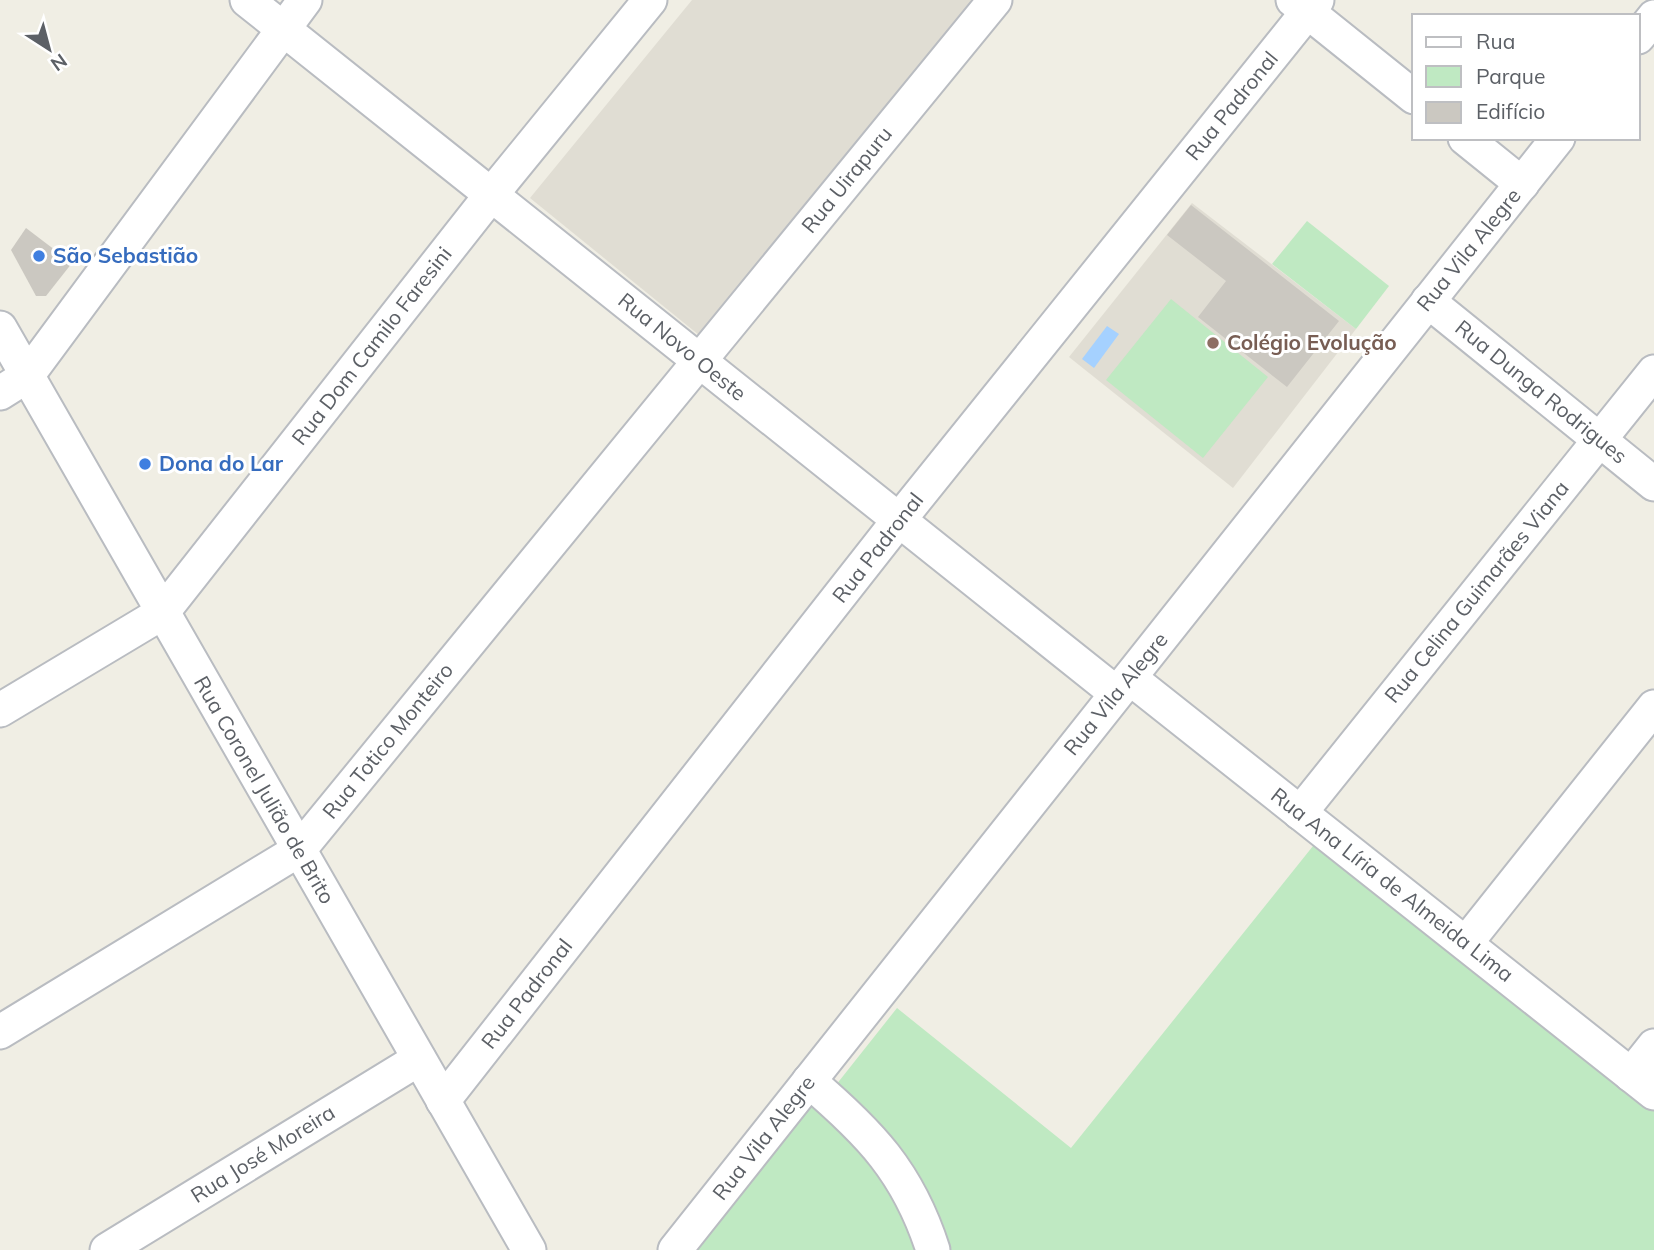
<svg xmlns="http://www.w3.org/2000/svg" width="1654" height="1250" font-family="Mulish,sans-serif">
<rect width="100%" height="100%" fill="#f0eee4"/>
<g fill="#e0ddd3">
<path d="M 692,0 L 973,0 L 699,335 L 530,198 Z"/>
<path d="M 1192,203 L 1356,329 L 1233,488 L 1069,357 Z"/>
</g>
<g fill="#bfe9c2">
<path d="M 1307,221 L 1389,286 L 1356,329 L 1272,264 Z"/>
<path d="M 1171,299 L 1268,377 L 1203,458 L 1106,380 Z"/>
<path d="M 1317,841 L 1654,1109 L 1654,1250 L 943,1250 L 832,1090 L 897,1008 L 1071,1148 Z"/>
<path d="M 808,1089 L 856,1132 L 924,1250 L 686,1250 Z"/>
</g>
<path fill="#a5d1ff" d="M 1107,326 L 1119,334 L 1094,368 L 1082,359 Z"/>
<g fill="#cbc8c1">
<path d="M 1191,205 L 1339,321 L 1287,387 L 1198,317 L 1226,281 L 1167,235 Z"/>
<path d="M 26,228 L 72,263 L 46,296 L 36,296 L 11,250 Z"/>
</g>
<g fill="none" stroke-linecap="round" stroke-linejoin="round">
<defs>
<g id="minor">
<path d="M 247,0 L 1116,693"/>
<path d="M 1293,0 L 1414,97"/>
<path d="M 1638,37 L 1654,17"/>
<path d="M 1465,138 L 1522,184"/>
<path d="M 1428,301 L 1654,484"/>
<path d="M 0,328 L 529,1250"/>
<path d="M 0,393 L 27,376 L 305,0"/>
<path d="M 1130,678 L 1654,1093"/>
<path d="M 0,710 L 162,613 L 491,195 L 650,0"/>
<path d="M 1300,813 L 1654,372"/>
<path d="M 1466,943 L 1654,707"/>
<path d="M 0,1032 L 299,850 L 995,0"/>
<path d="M 1631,1075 L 1654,1046"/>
<path d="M 809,1081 C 870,1133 908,1172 933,1250"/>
<path d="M 443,1101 L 899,520 L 1317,0"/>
<path d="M 107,1250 L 419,1059"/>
<path d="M 675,1250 L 1558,138"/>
</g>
</defs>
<use href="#minor" stroke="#b9bcc1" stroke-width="37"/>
<use href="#minor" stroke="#fff" stroke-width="33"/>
</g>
<g fill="#3f7fe0" stroke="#fff" stroke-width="2.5">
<circle cx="39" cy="256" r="7"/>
<circle cx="145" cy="464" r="7"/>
</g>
<circle fill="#8d6e63" stroke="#fff" stroke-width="2.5" cx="1213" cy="343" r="7"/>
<g text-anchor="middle" stroke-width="6" stroke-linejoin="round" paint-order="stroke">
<g font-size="21" fill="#5c6066" stroke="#fff">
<text transform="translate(1232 106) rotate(-51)" y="7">Rua Padronal</text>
<text transform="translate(847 180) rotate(-51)" y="7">Rua Uirapuru</text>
<text transform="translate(1469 250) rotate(-51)" y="7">Rua Vila Alegre</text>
<text transform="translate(372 346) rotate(-52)" y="7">Rua Dom Camilo Faresini</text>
<text transform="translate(682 347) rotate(39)" y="7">Rua Novo Oeste</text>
<text transform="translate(1541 392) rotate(39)" y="7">Rua Dunga Rodrigues</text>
<text transform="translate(878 548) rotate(-52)" y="7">Rua Padronal</text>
<text transform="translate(1477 592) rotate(-51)" y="7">Rua Celina Guimarães Viana</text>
<text transform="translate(1116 694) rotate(-51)" y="7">Rua Vila Alegre</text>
<text transform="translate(388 741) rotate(-51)" y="7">Rua Totico Monteiro</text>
<text transform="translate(264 790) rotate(60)" y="7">Rua Coronel Julião de Brito</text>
<text transform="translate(1392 885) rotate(38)" y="7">Rua Ana Líria de Almeida Lima</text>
<text transform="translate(527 994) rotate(-52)" y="7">Rua Padronal</text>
<text transform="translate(764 1138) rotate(-52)" y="7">Rua Vila Alegre</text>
<text transform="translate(263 1154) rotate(-32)" y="7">Rua José Moreira</text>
</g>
<g font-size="21" font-weight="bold" fill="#366cbe" stroke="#fff" text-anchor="start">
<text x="53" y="263">São Sebastião</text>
<text x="159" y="471">Dona do Lar</text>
</g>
<g font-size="21" font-weight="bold" fill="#785e54" stroke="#fff" text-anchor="start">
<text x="1227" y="350">Colégio Evolução</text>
</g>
</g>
<rect x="1412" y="14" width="228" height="126" fill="#ffffff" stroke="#bebfc2" stroke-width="2"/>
<rect x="1426" y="37" width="35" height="10" fill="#ffffff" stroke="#bebfc2" stroke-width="2"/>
<text x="1476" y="49" font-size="21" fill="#5c6066">Rua</text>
<rect x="1426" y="66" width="35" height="21" fill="#bfe9c2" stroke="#bebfc2" stroke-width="2"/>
<text x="1476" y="84" font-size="21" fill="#5c6066">Parque</text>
<rect x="1426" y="102" width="35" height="21" fill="#cbc8c1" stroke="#bebfc2" stroke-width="2"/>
<text x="1476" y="119" font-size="21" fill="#5c6066">Edifício</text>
<g transform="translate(49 49) rotate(144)" stroke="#ffffff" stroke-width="5" paint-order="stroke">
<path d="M0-5L12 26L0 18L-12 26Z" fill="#5c6066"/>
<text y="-10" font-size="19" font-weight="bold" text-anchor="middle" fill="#5c6066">N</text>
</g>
</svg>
